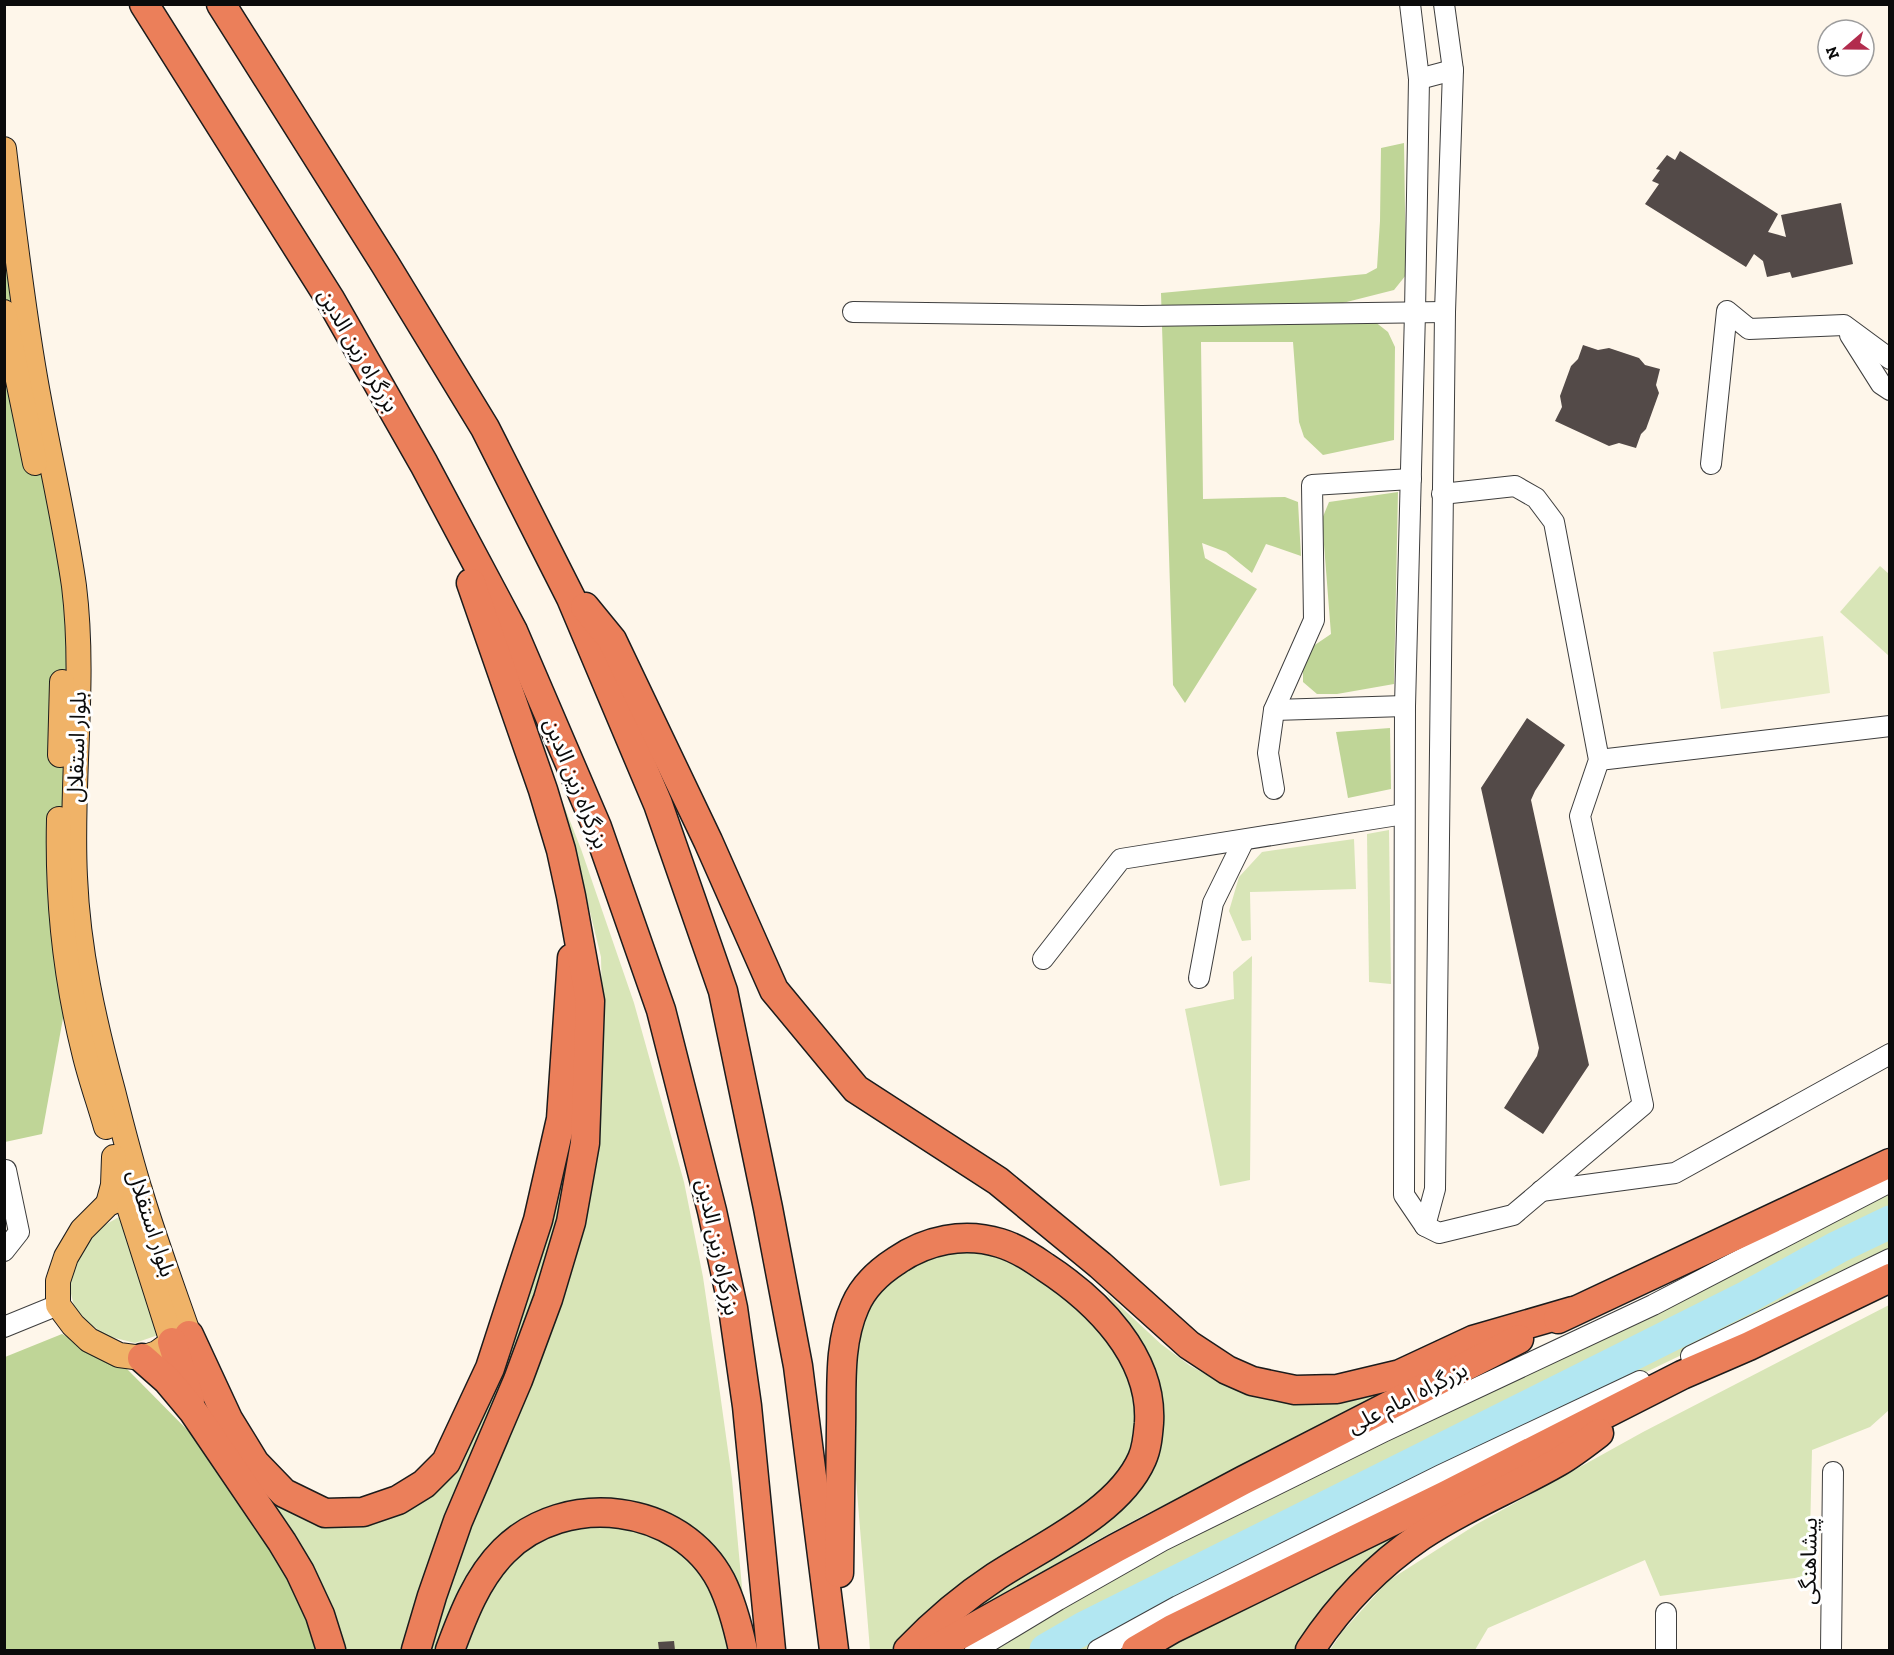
<svg xmlns="http://www.w3.org/2000/svg" width="1894" height="1655" font-family="'Zilla Slab','Noto Sans Arabic',serif">
<rect width="100%" height="100%" fill="#fef6ea"/>
<g fill="#d8e5b7">
<path d="M 1880,566 L 1889,574 L 1889,656 L 1840,612 Z"/>
<path d="M 524,704 L 581,849 L 634,1003 L 684,1182 L 703,1277 L 718,1379 L 732,1479 L 744,1609 L 688,1531 L 537,1518 L 441,1650 L 425,1650 L 537,1350 L 602,1003 L 601,957 L 582,879 Z"/>
<path d="M 1389,830 L 1391,984 L 1369,982 L 1367,834 Z"/>
<path d="M 1354,839 L 1356,889 L 1250,892 L 1251,940 L 1242,941 L 1229,911 L 1239,877 L 1262,852 Z"/>
<path d="M 1252,956 L 1250,1180 L 1220,1186 L 1185,1009 L 1234,999 L 1233,972 Z"/>
<path d="M 580,1083 L 559,1234 L 408,1650 L 337,1650 L 194,1389 L 193,1352 L 252,1474 L 375,1522 L 405,1511 L 436,1486 Z"/>
<path d="M 1889,1193 L 1889,1253 L 1773,1311 L 1509,1438 L 1091,1650 L 985,1650 L 1109,1577 Z"/>
<path d="M 126,1213 L 161,1334 L 135,1343 L 107,1336 L 87,1322 L 74,1306 L 69,1285 L 83,1242 L 103,1226 Z"/>
<path d="M 949,1248 L 1004,1254 L 1078,1301 L 1130,1372 L 1140,1430 L 1114,1483 L 968,1589 L 894,1650 L 870,1650 L 854,1455 L 854,1344 L 881,1283 Z"/>
<path d="M 1106,1293 L 1161,1344 L 1189,1365 L 1214,1379 L 1266,1397 L 1510,1337 L 1146,1514 L 1092,1543 L 926,1641 L 1138,1483 L 1134,1334 Z"/>
<path d="M 1889,1305 L 1889,1410 L 1870,1427 L 1812,1450 L 1809,1576 L 1660,1596 L 1645,1560 L 1488,1628 L 1475,1650 L 1330,1650 L 1342,1632 L 1388,1581 L 1477,1524 L 1643,1432 Z"/>
<path d="M 1473,1498 L 1299,1650 L 1160,1650 L 1204,1627 Z"/>
<path d="M 611,1521 L 648,1529 L 698,1563 L 736,1650 L 459,1650 L 495,1575 L 542,1536 Z"/>
</g>
<g fill="#bfd597">
<path d="M 1404,143 L 1406,275 L 1394,290 L 1319,309 L 1239,309 L 1180,305 L 1183,323 L 1374,321 L 1388,332 L 1395,347 L 1394,440 L 1323,455 L 1304,437 L 1299,422 L 1293,342 L 1201,342 L 1203,499 L 1285,497 L 1298,502 L 1301,556 L 1266,544 L 1252,573 L 1226,552 L 1202,543 L 1205,558 L 1257,589 L 1185,703 L 1173,685 L 1161,293 L 1366,274 L 1377,268 L 1380,221 L 1381,148 Z"/>
<path d="M 4,218 L 76,556 L 75,952 L 42,1134 L 5,1142 Z"/>
<path d="M 1398,492 L 1394,684 L 1337,694 L 1317,694 L 1303,682 L 1303,653 L 1331,634 L 1322,519 L 1329,502 Z"/>
<path d="M 1390,728 L 1391,789 L 1348,798 L 1336,732 Z"/>
<path d="M 62,1334 L 127,1369 L 224,1467 L 302,1595 L 316,1650 L 5,1650 L 5,1357 Z"/>
</g>
<path fill="#e8edc8" d="M 1823,636 L 1830,693 L 1721,709 L 1713,652 Z"/>
<g fill="none" stroke-linecap="round" stroke-linejoin="round">
<path stroke="#b2e7f2" stroke-width="33" d="M 1046,1650 L 1084,1628 L 1747,1297 L 1838,1247 L 1890,1222"/>
</g>
<g fill="#534a48">
<path d="M 1680,151 L 1778,214 L 1768,232 L 1786,237 L 1781,215 L 1841,203 L 1853,264 L 1792,278 L 1790,272 L 1767,277 L 1763,261 L 1754,254 L 1746,267 L 1645,204 L 1659,184 L 1652,181 L 1660,170 L 1656,169 L 1667,155 L 1675,160 Z"/>
<path d="M 1583,345 L 1598,350 L 1609,348 L 1639,358 L 1645,365 L 1660,369 L 1656,385 L 1659,393 L 1646,429 L 1641,434 L 1636,448 L 1619,443 L 1609,446 L 1555,421 L 1562,407 L 1560,396 L 1571,366 L 1578,359 Z"/>
<path d="M 1527,718 L 1565,745 L 1535,791 L 1531,800 L 1589,1065 L 1543,1134 L 1504,1108 L 1537,1056 L 1539,1048 L 1481,788 Z"/>
<path d="M 674,1641 L 675,1650 L 659,1650 L 658,1642 Z"/>
</g>
<g fill="none" stroke-linecap="round" stroke-linejoin="round">
<defs>
<g id="minor">
<path d="M 1410,4 L 1419,79 L 1415,312 L 1405,706 L 1404,1195 L 1425,1226 L 1439,1233 L 1513,1215 L 1643,1105 L 1580,816 L 1599,760 L 1554,522 L 1536,498 L 1515,486 L 1442,494"/>
<path d="M 1419,79 L 1453,70"/>
<path d="M 853,312 L 1142,316 L 1445,312"/>
<path d="M 1850,335 L 1881,384 L 1890,390"/>
<path d="M 1711,464 L 1727,311 L 1749,329 L 1844,325 L 1890,359"/>
<path d="M 1274,710 L 1405,706"/>
<path d="M 1599,760 L 1890,726"/>
<path d="M 1274,789 L 1268,753 L 1274,710 L 1314,620 L 1312,485 L 1411,479"/>
<path d="M 1043,959 L 1121,859 L 1404,814"/>
<path d="M 1199,978 L 1213,903 L 1244,840"/>
<path d="M 1541,1191 L 1675,1173 L 1890,1054"/>
<path d="M 1425,1226 L 1435,1189 L 1445,312 L 1453,70 L 1444,4"/>
<path d="M 4,1251 L 19,1232 L 6,1170"/>
<path d="M 4,1327 L 58,1305"/>
<path d="M 1691,1356 L 1890,1259"/>
<path d="M 975,1650 L 1058,1600 L 1162,1541 L 1383,1432 L 1653,1305 L 1890,1182"/>
<path d="M 1098,1650 L 1178,1606 L 1441,1475 L 1640,1381"/>
<path d="M 1666,1650 L 1666,1613"/>
<path d="M 1831,1650 L 1833,1472"/>
</g>
<g id="major">
<path d="M 4,149 C 13,225 22,302 35,377 C 47,447 64,516 74,586 C 86,683 70,780 75,877 C 78,950 94,1021 113,1091 C 122,1127 131,1162 142,1197 C 156,1243 173,1289 189,1335 L 172,1342 L 157,1353 L 142,1358 L 119,1355 L 89,1340 L 73,1325 L 58,1305 L 58,1281 L 66,1257 L 82,1230 L 108,1204 L 140,1190"/>
<path d="M 4,312 L 35,463"/>
<path d="M 60,755 L 62,682"/>
<path d="M 59,819 C 57,898 65,976 84,1052 C 90,1078 99,1102 106,1127"/>
<path d="M 108,1204 L 113,1185 L 114,1157"/>
<path d="M 129,1207 L 172,1342"/>
</g>
<g id="highway">
<path d="M 144,4 L 330,299 L 424,464 L 513,631 L 597,827 L 661,1010 L 712,1211 L 733,1308 L 747,1406 L 771,1650"/>
<path d="M 221,4 L 385,264 L 485,428 L 571,598 L 658,804 L 723,991 L 768,1208 L 798,1366 L 834,1650"/>
<path d="M 585,607 L 612,640 L 708,841 L 774,990 L 856,1089 L 998,1181 L 1100,1265 L 1189,1345 L 1227,1370 L 1252,1381 L 1295,1390 L 1337,1389 L 1400,1374 L 1473,1340 L 1573,1311"/>
<path d="M 1558,1319 L 1890,1163"/>
<path d="M 189,1335 L 228,1419 L 255,1463 L 284,1493 L 325,1513 L 363,1512 L 398,1500 L 424,1484 L 446,1462 L 490,1368 L 538,1220 L 561,1119 L 572,958"/>
<path d="M 172,1342 L 190,1400"/>
<path d="M 142,1358 L 167,1380 L 193,1411 L 282,1542 L 300,1572 L 320,1615 L 331,1650"/>
<path d="M 839,1573 C 840,1525 840,1477 841,1428 C 842,1388 838,1344 855,1306 C 863,1287 879,1272 896,1261 C 926,1240 964,1232 1000,1243 C 1017,1248 1031,1257 1045,1267 C 1097,1301 1153,1356 1149,1423 C 1148,1435 1147,1448 1142,1459 C 1119,1512 1042,1546 995,1577 C 963,1598 934,1623 908,1650"/>
<path d="M 416,1650 L 432,1596 L 458,1521 L 518,1380 L 548,1299 L 571,1222 L 585,1143 L 590,1001 L 571,896 L 561,850 L 543,790 L 471,583"/>
<path d="M 450,1650 C 463,1615 477,1578 504,1551 C 565,1490 680,1503 721,1581 C 732,1603 738,1627 743,1650"/>
<path d="M 933,1650 L 1116,1548 L 1244,1480 L 1519,1339"/>
<path d="M 1136,1650 L 1172,1629 L 1446,1495 L 1682,1375 L 1749,1346 L 1890,1278"/>
<path d="M 1310,1650 C 1339,1606 1377,1566 1421,1536 C 1464,1507 1513,1488 1558,1462 C 1572,1454 1586,1443 1599,1433"/>
</g>
</defs>
<use href="#minor" stroke="#3e3e3e" stroke-width="22"/>
<use href="#major" stroke="#1c1c1c" stroke-width="26"/>
<use href="#highway" stroke="#1c1c1c" stroke-width="31"/>
<use href="#minor" stroke="#fff" stroke-width="20"/>
<use href="#major" stroke="#f0b368" stroke-width="24"/>
<use href="#highway" stroke="#eb7f5a" stroke-width="28"/>
</g>
<g text-anchor="middle" stroke-width="6" stroke-linejoin="round" paint-order="stroke">
<g font-size="22" fill="#0b0b0b" stroke="#fff">
<text transform="translate(359 350) rotate(60)" y="8">بزرگراه زین الدین</text>
<text transform="translate(76 747) rotate(-88)" y="8">بلوار استقلال</text>
<text transform="translate(577 783) rotate(68)" y="8">بزرگراه زین الدین</text>
<text transform="translate(152 1223) rotate(72)" y="8">بلوار استقلال</text>
<text transform="translate(719 1247) rotate(78)" y="8">بزرگراه زین الدین</text>
<text transform="translate(1407 1397) rotate(-27)" y="8">بزرگراه امام علی</text>
<text transform="translate(1808 1561) rotate(-89)" y="8">پیشاهنگی</text>
</g>
</g>
<rect width="1894" height="1655" fill="none" stroke="#0b0b0b" stroke-width="12"/>
<g transform="translate(1846 48) rotate(250)"><circle r="28" fill="#ffffff" stroke="#9d9d9d" stroke-width="1.5"/>
<path d="M0-4.5L10 22L0 15L-10 22Z" fill="#b22c4d"/>
<text y="-9" font-size="16" font-weight="bold" text-anchor="middle" fill="#0b0b0b">N</text>
</g>
</svg>
